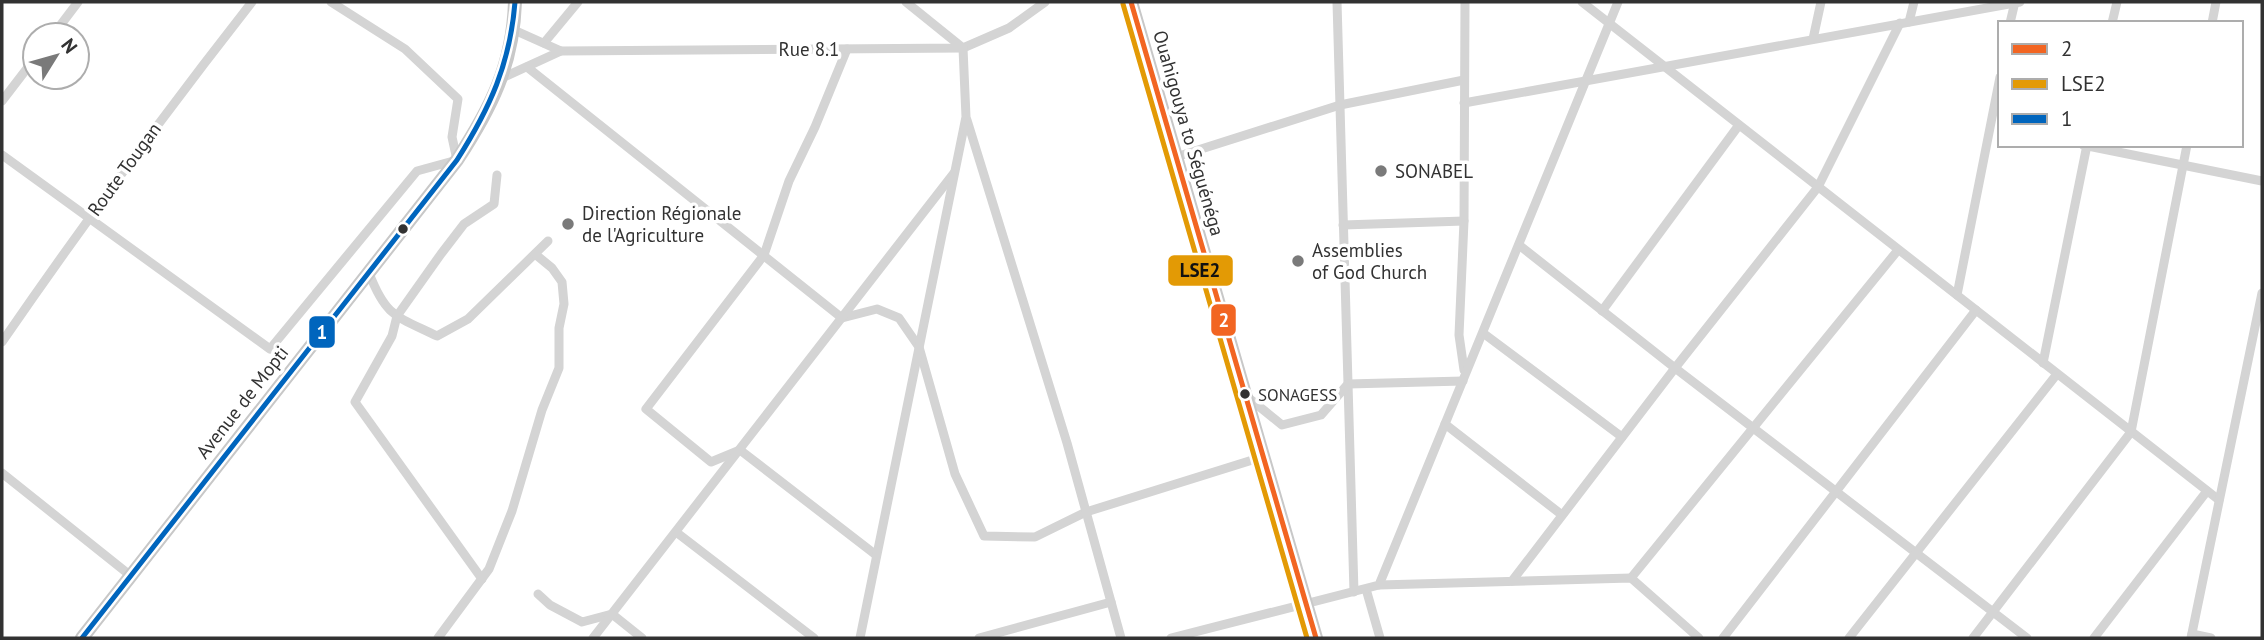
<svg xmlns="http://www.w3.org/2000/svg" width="2264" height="640" font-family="'PT Sans',sans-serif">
<rect width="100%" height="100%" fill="#fff"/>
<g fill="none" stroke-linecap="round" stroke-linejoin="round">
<g stroke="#d4d4d4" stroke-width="9">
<path d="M 1337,2 L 1354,592"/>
<path d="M 1582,2 L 2219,500"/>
<path d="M 1909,22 L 1914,2"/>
<path d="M 2010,23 L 2015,2"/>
<path d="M 2112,23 L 2117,2"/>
<path d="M 2212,23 L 2216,2"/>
<path d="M 53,35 L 78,2"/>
<path d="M 1813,39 L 1821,2"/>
<path d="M 544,43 L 578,2"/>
<path d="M 847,49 L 815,127 L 789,181 L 764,255 L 646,409 L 711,462 L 740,450 L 876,555"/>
<path d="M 561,51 L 963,48 L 1009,28 L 1045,2"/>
<path d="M 527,67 L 842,318 L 877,309 L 899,318 L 919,347 L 955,474 L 984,536 L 1035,537 L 1086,512 L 1262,457"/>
<path d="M 502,78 L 561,51 L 514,30"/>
<path d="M 2,101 L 35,58"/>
<path d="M 1464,103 L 2020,2"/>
<path d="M 967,120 L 1067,443 L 1121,638"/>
<path d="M 2083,145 L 2262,181"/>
<path d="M 2,155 L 270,349 L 417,171 L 457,160 L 452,137 L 458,99 L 405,49 L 331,2"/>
<path d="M 1176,157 L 1340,105 L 1464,80"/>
<path d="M 1343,225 L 1464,221"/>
<path d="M 1519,245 L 1675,368 L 2027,638"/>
<path d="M 369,273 C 386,317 396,316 437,336 L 468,319 L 548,241"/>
<path d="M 1957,295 L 2000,77"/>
<path d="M 1602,311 L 1739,125"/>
<path d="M 1483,333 L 1622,437"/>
<path d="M 2,342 C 82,226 165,113 252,2"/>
<path d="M 2043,363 L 2087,145"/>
<path d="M 1464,370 L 1459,335 L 1464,221 L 1465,2"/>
<path d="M 1245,395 L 1282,425 L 1321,415 L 1348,384 L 1463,381"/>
<path d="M 1445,424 L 1562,515"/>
<path d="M 2,473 L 131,576"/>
<path d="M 676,532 L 814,638"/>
<path d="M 1631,578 L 1898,250"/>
<path d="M 482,579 L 355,402 L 392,336 L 397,316 L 441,254 L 464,224 L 494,204 L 497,175"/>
<path d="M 1512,581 L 1675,368 L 1818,187 L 1900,23"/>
<path d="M 1379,585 L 1631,578 L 1699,638"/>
<path d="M 1366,589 L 1380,638"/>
<path d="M 538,594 L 550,605 L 582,622 L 612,614 L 642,638"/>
<path d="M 2192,634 L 2211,638"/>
<path d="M 438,638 L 489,569 L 512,511 L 542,410 L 559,368 L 559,328 L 564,304 L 562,282 L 552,268 L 535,254"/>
<path d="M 593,638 L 954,173"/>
<path d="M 860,638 L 966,117 L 963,48 L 906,2"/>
<path d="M 979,638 L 1111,602"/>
<path d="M 1171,638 L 1379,585 L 1618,2"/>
<path d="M 1723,638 L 1976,310"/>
<path d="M 1849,638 L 2057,374"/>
<path d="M 1973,638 L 2131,432 L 2187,145"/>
<path d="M 2094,638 L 2207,491"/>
<path d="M 2191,638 L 2262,293"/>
</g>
<g stroke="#c8c8c8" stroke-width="14">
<path d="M 1131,2 L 1316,638"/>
<path d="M 82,638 L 457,160 C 491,108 513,65 515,2"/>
</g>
<defs>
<path id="bus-1" d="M 1131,2 L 1316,638"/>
<path id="bus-2" d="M 1123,4 L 1307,638"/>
<path id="bus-3" d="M 82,638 L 457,160 C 490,108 510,64 515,2"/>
</defs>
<use href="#bus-1" stroke="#fff" stroke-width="10"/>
<use href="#bus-2" stroke="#fff" stroke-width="10"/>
<use href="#bus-3" stroke="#fff" stroke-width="10"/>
<use href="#bus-1" stroke="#f26522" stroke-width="5"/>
<use href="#bus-2" stroke="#e39a05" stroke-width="5"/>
<use href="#bus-3" stroke="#0065bd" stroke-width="5"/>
</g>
<g fill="#7a7a7a" stroke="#fff" stroke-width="2.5">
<circle cx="1381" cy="171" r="7"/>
<circle cx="568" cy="224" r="7"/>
<circle cx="1298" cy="261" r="7"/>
</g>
<g fill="#323232" stroke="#fff" stroke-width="2.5">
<circle cx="403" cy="229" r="6"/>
<circle cx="1245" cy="394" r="6"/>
</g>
<g text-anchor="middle" stroke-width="7" stroke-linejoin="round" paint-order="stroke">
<g font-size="17" fill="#323232" stroke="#fff" text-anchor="start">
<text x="1258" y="401">SONAGESS</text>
</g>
<g font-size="19" fill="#323232" stroke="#fff">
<text x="809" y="56">Rue 8.1</text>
<text transform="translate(1189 133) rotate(74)" y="7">Ouahigouya to Séguénéga</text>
<text transform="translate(124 169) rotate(-54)" y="7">Route Tougan</text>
<text transform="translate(242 402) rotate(-52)" y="7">Avenue de Mopti</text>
</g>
<g font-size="19" fill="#323232" stroke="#fff" text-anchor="start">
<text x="1395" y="178">SONABEL</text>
<text x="582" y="220">Direction Régionale<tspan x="582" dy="22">de l'Agriculture</tspan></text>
<text x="1312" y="257">Assemblies<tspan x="1312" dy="22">of God Church</tspan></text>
</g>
</g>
<g stroke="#fff" stroke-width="2.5">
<rect x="1167" y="254" width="67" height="33" rx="7" fill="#e39a05"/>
<rect x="1210" y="303" width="27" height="34" rx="7" fill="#f26522"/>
<rect x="308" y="315" width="28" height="34" rx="7" fill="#0065bd"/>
</g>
<g font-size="19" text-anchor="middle" font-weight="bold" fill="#fff">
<text x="1224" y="327">2</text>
<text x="322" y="339">1</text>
</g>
<g font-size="19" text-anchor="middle" font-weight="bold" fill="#111">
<text x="1200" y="277">LSE2</text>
</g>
<rect width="2264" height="640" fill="none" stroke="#323232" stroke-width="7"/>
<rect x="1998" y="21" width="245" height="126" fill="#ffffff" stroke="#adadad" stroke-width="2"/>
<rect x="2012" y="44" width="35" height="10" fill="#f26522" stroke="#adadad" stroke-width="2"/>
<text x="2061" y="56" font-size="21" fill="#323232">2</text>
<rect x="2012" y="79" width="35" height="10" fill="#e39a05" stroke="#adadad" stroke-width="2"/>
<text x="2061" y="91" font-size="21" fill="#323232">LSE2</text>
<rect x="2012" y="114" width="35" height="10" fill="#0065bd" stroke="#adadad" stroke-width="2"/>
<text x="2061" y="126" font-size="21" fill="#323232">1</text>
<g transform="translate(56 56) rotate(53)"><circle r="33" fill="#ffffff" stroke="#adadad" stroke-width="2"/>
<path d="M0-5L12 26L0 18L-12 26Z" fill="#7a7a7a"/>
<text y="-10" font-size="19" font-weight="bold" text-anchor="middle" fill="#323232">N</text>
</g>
</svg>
